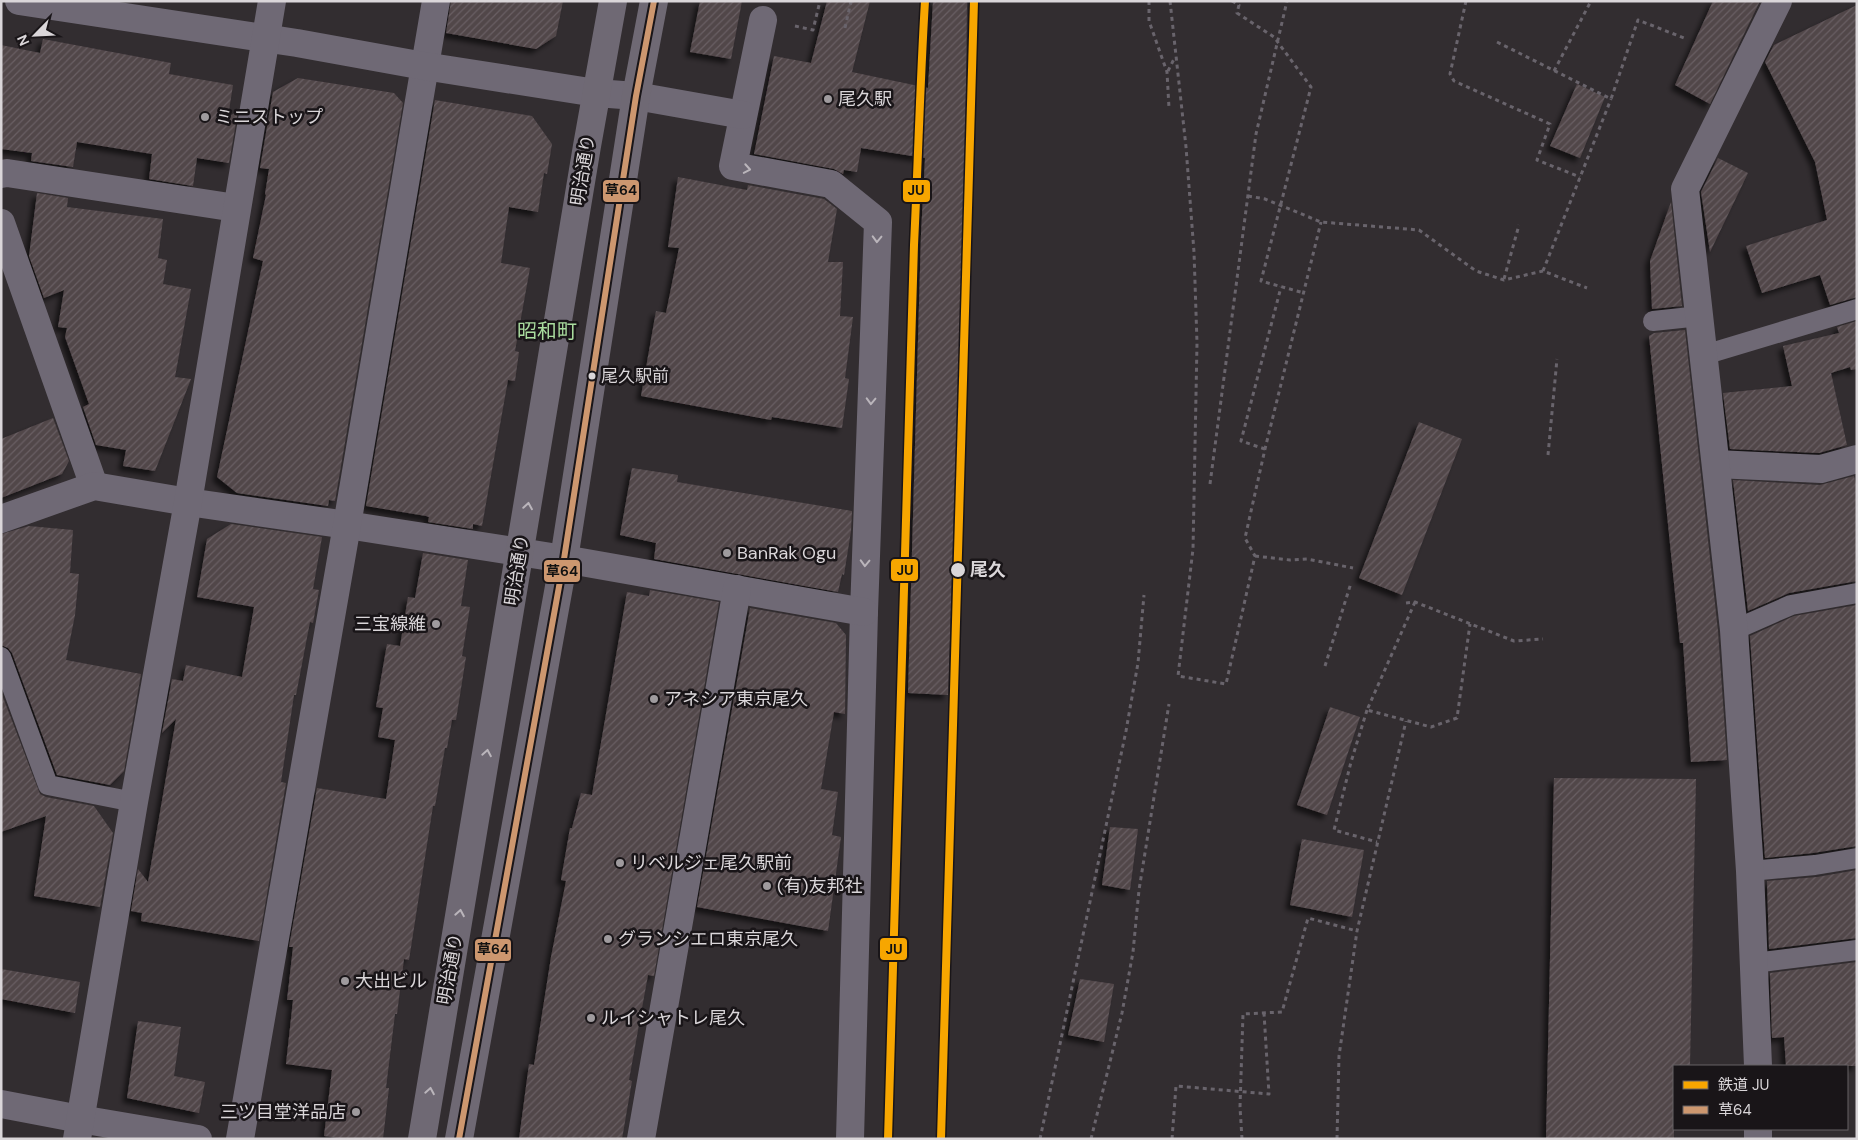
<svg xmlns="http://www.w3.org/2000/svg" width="1858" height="1140" font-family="'DM Sans','Noto Sans JP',sans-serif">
<defs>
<pattern id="building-hatch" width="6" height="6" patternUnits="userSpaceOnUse" patternTransform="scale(1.25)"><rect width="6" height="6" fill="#514649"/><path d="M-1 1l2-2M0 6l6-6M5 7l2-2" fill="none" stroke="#696063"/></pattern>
<filter id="shadow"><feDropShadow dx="-4.5" dy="4.5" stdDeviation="2.5" flood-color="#0009"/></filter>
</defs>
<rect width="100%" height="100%" fill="#322d30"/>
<g fill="url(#building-hatch)" filter="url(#shadow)">
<path d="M 451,1 L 563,1 L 556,36 L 536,49 L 446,33 Z"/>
<path d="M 700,1 L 742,1 L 731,59 L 690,52 Z"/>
<path d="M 827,1 L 870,1 L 852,72 L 928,88 L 933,1 L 967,1 L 965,168 L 948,695 L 908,693 L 921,234 L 925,158 L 861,148 L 857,172 L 844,170 L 843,174 L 834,169 L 754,154 L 774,56 L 811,63 Z"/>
<path d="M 1713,1 L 1760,1 L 1710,104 L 1675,85 Z"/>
<path d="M 1857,5 L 1857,297 L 1830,305 L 1820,275 L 1762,293 L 1746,246 L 1827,220 L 1815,162 L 1765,62 L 1774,45 Z"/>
<path d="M 43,39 L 171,63 L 169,74 L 233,85 L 228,117 L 238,111 L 229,163 L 197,158 L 193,186 L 149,179 L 152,154 L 77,142 L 73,167 L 31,161 L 32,153 L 1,149 L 1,45 L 40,53 Z"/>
<path d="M 298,78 L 394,93 L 403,103 L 335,501 L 329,500 L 328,506 L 237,493 L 217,477 L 263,261 L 253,258 L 266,195 L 265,194 L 269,169 L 260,168 L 273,92 Z"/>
<path d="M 1577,84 L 1605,97 L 1580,158 L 1550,146 Z"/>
<path d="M 435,100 L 532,116 L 552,144 L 547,174 L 544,173 L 538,212 L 509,207 L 501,263 L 530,268 L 515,351 L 519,352 L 515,381 L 508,380 L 482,526 L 473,524 L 473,529 L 428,522 L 429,517 L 426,516 L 366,506 Z"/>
<path d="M 1718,158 L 1748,173 L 1710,252 L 1701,192 Z"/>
<path d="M 678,177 L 747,190 L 748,185 L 824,199 L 837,209 L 828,262 L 843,262 L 840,316 L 853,317 L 845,378 L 849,379 L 842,428 L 772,417 L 771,420 L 641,396 L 656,311 L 666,313 L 679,248 L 668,247 Z"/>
<path d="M 37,193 L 68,198 L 67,207 L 163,219 L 158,258 L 167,260 L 163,284 L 191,289 L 175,377 L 191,379 L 155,471 L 123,466 L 126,450 L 96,445 L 83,407 L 89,404 L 65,337 L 67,328 L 58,327 L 64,290 L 44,298 L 29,256 Z"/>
<path d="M 1671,202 L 1682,306 L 1652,309 L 1650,261 Z"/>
<path d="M 1857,321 L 1857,369 L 1851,370 L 1850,367 L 1831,373 L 1847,445 L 1819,453 L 1730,449 L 1723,393 L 1792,386 L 1783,346 L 1839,333 L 1837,327 Z"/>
<path d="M 1685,330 L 1718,631 L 1727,760 L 1691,762 L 1683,643 L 1680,643 L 1649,336 L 1654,333 Z"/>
<path d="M 53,418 L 69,461 L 62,474 L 1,498 L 1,439 Z"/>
<path d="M 1419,422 L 1462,439 L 1402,595 L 1359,578 Z"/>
<path d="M 632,468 L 678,475 L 677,482 L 852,511 L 851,531 L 844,575 L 842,574 L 838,592 L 654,559 L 656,543 L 620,535 Z"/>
<path d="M 1854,476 L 1857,488 L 1857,581 L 1789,593 L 1748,611 L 1733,480 L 1820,485 Z"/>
<path d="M 231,524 L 322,537 L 313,589 L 319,590 L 313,623 L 310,622 L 296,695 L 294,695 L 281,782 L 286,783 L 259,941 L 141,921 L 142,913 L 131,911 L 138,869 L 148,882 L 176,719 L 162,733 L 172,679 L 183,681 L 186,665 L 242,677 L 254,607 L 197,597 L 207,539 Z"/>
<path d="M 29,526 L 73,530 L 70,573 L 79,574 L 75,615 L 66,660 L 141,674 L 124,771 L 110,785 L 57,775 L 12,653 L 8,648 L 1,645 L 1,534 Z"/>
<path d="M 423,553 L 468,560 L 461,606 L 470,607 L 462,656 L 466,657 L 456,720 L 452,720 L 447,748 L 445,748 L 435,806 L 433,806 L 409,960 L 404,959 L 397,1014 L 395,1014 L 386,1088 L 389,1088 L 383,1139 L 345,1139 L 324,1136 L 332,1070 L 286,1064 L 293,1000 L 287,1000 L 293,947 L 289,947 L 317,788 L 386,799 L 395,740 L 378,737 L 383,708 L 376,707 L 387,644 L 400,646 L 408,597 L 415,598 Z"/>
<path d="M 650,590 L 719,602 L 654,976 L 648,975 L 629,1080 L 632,1081 L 622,1139 L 519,1139 L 529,1064 L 534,1065 L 551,957 L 566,881 L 561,880 L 570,828 L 572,828 L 581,793 L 592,795 L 627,592 L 649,596 Z"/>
<path d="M 1857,605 L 1857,846 L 1813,853 L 1765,858 L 1750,636 L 1794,616 Z"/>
<path d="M 750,608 L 836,623 L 846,635 L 845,714 L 834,712 L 821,789 L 838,792 L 832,835 L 841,837 L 828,931 L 697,907 Z"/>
<path d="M 1,692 L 40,794 L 46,797 L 94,806 L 113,833 L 100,907 L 34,896 L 46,816 L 1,832 Z"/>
<path d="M 1330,707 L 1360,717 L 1327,815 L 1297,805 Z"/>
<path d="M 1554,778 L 1696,779 L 1690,1066 L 1674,1066 L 1674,1139 L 1546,1139 Z"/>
<path d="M 1110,827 L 1138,829 L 1130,890 L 1102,885 Z"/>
<path d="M 1302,839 L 1364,850 L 1352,917 L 1290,905 Z"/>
<path d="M 1857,870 L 1857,938 L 1769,949 L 1767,881 L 1817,877 Z"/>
<path d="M 1857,962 L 1857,1066 L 1786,1066 L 1784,1037 L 1772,1038 L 1770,973 Z"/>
<path d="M 1,969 L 80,982 L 75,1013 L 1,999 Z"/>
<path d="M 1080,979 L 1114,984 L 1104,1042 L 1068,1035 Z"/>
<path d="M 138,1021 L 181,1027 L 174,1076 L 205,1082 L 199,1113 L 127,1098 Z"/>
</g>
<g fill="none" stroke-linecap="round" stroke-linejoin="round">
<g stroke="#69646c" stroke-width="3" stroke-dasharray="4 4" stroke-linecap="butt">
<path d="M 1149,1 L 1149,21 L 1167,72 L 1169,108"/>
<path d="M 1170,1 L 1186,147 L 1194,252 L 1197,343 L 1193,549 L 1178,676 L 1226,684 L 1255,556 L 1245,538 L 1265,449 L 1321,222"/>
<path d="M 1232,1 L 1239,5 L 1237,13 L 1274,37 L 1311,87 L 1261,281 L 1304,293"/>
<path d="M 1466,1 L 1450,74 L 1454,81 L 1550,124 L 1537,160 L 1580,177"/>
<path d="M 795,26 L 813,30 L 820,1"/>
<path d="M 845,28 L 851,1"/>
<path d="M 1497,42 L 1611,99 L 1638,20 L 1684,38"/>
<path d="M 1168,71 L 1175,57"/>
<path d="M 1554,71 L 1591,1"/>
<path d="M 1248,196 L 1265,199 L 1321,222 L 1419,230 L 1476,271 L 1504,280 L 1543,271 L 1587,288"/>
<path d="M 1543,271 L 1611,99"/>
<path d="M 1504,279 L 1519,225"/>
<path d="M 1265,449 L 1241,441 L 1281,287"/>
<path d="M 1548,455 L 1557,359"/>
<path d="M 1210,484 L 1256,134 L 1287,1"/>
<path d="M 1255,556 L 1290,560 L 1307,559 L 1353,568"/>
<path d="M 1415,602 L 1367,710 L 1431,727 L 1457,718 L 1470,624"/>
<path d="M 1406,603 L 1415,602 L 1514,641 L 1543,639"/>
<path d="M 1325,666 L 1351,583"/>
<path d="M 1367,710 L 1351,762 L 1334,830 L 1377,842"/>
<path d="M 1040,1139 L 1126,731 L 1138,663 L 1144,595"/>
<path d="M 1091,1139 L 1122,1013 L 1133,952 L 1139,890 L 1169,704"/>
<path d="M 1172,1139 L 1176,1086 L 1269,1094 L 1264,1013"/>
<path d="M 1242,1139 L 1240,1107 L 1243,1014 L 1282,1012 L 1308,918 L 1357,931"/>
<path d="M 1337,1139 L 1339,1056 L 1357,931 L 1406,721"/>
</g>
<g stroke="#6f6975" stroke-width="20">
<path d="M 1653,321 L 1700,316"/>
<path d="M 1704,355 L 1857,309"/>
<path d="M 1734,630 L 1791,605 L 1857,593"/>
<path d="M 1,657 L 48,785 L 134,802"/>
<path d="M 1750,871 L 1815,865 L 1857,858"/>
<path d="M 1754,963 L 1857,950"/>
</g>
<g stroke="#6f6975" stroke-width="28">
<path d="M 763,20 L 733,166 L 831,184 L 878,222 L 864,612 L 850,1139"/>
<path d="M 636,96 L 743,115"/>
<path d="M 1,174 L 7,173 L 236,208"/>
<path d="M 1,223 L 94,486"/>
<path d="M 1716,464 L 1821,469 L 1857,459"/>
<path d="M 1,519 L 94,486 L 188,502 L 347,525 L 564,559 L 864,612"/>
<path d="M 1758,1066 L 1750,871 L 1734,630 L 1685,189 L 1778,1"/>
<path d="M 80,1119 L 198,1139"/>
<path d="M 240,1139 L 347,525 L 436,1"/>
<path d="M 641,1139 L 737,589"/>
<path d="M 1758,1139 L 1758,1129"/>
</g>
<g stroke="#6f6975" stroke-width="28">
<path d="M 19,1 L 297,43 L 424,66 L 596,93 L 636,96"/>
<path d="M 1,1104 L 80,1119"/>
<path d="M 77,1139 L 134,802 L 188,502 L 272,1"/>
</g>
<g stroke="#6f6974" stroke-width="28">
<path d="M 422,1139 L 587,146 L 613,1"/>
<path d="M 459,1139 L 564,559 L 636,96 L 654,1"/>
</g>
<defs>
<path id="bus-1" d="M 459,1139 L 564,559 L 636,96 L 654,1"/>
</defs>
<use href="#bus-1" stroke="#191518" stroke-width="10"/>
<use href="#bus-1" stroke="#cd976f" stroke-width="6"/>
<defs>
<g id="rail-1">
<path d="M 888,1139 L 914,245 C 918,164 920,83 925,1"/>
<path d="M 941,1139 L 974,1"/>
</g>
</defs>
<use href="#rail-1" stroke="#191518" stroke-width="11"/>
<use href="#rail-1" stroke="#f7a600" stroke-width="8"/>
</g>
<defs><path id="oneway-chevron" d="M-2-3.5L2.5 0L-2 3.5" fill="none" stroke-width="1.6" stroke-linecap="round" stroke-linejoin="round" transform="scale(1.25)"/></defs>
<g stroke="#bab5bb">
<use href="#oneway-chevron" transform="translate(747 169) rotate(10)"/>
<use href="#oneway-chevron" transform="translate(877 239) rotate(92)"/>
<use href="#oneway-chevron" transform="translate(871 401) rotate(92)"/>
<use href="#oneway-chevron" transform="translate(528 506) rotate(-81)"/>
<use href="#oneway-chevron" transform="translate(865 563) rotate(92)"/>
<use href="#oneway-chevron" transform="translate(487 753) rotate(-80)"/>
<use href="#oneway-chevron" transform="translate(460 913) rotate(-80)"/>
<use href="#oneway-chevron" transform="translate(430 1091) rotate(-80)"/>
</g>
<g fill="#9f9b9e" stroke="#191518" stroke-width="2">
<circle cx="828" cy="99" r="5"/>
<circle cx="205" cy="117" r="5"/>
<circle cx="727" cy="553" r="5"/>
<circle cx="436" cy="624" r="5"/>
<circle cx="654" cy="699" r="5"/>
<circle cx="620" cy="863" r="5"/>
<circle cx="767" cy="886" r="5"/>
<circle cx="608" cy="939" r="5"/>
<circle cx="345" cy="981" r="5"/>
<circle cx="591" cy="1018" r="5"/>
<circle cx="356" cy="1112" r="5"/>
</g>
<g fill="#dad6d9" stroke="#191518" stroke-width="2">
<circle cx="592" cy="376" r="4.5"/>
<circle cx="958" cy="570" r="8"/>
</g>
<g text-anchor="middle" stroke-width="5" stroke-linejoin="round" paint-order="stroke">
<g font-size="17" fill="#dad6d9" stroke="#191518" text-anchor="start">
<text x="601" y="382">尾久駅前</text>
</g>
<g font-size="18" fill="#dad6d9" stroke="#191518" text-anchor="start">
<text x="838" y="105">尾久駅</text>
<text x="215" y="123">ミニストップ</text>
<text x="737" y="559">BanRak Ogu</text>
<text x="426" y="630" text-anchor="end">三宝線維</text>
<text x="664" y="705">アネシア東京尾久</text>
<text x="630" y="869">リベルジェ尾久駅前</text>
<text x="777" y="892">(有)友邦社</text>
<text x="618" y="945">グランシエロ東京尾久</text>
<text x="355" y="987">大出ビル</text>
<text x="601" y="1024">ルイシャトレ尾久</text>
<text x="346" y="1118" text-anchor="end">三ツ目堂洋品店</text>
</g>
<g font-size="18" fill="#dad6d9" stroke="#191518">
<text transform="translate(583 170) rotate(-81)" y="6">明治通り</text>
<text transform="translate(517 570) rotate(-81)" y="6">明治通り</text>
<text transform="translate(450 969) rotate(-80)" y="6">明治通り</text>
</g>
<g font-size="18" font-weight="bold" fill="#dad6d9" stroke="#191518" text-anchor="start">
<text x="970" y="576">尾久</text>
</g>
<g font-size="20" fill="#a9dc9e" stroke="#191518">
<text x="547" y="338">昭和町</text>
</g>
</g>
<g stroke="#191518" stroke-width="2">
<rect x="902" y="179" width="29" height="24" rx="5" fill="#f7a600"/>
<rect x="602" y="179" width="38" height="24" rx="5" fill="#cd976f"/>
<rect x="890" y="558" width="29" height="24" rx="5" fill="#f7a600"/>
<rect x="543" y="559" width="38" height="24" rx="5" fill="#cd976f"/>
<rect x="879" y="937" width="29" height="24" rx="5" fill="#f7a600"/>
<rect x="474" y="938" width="38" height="24" rx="5" fill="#cd976f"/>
</g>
<g font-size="14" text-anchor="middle" font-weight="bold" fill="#111">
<text x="916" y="195">JU</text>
<text x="621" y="195">草64</text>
<text x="905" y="575">JU</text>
<text x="562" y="576">草64</text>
<text x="894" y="954">JU</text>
<text x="493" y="954">草64</text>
</g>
<rect width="1858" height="1140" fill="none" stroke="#dad6d9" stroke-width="5"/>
<rect x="1673" y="1065" width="175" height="65" fill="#191518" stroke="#666265"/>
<rect x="1683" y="1081" width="25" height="8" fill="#f7a600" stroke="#666265"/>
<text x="1718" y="1090" font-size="15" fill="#dad6d9">鉄道 JU</text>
<rect x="1683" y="1106" width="25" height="8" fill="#cd976f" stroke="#666265"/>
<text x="1718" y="1115" font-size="15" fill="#dad6d9">草64</text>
<g transform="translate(35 35) rotate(246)" stroke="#191518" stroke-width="4" paint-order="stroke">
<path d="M0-4L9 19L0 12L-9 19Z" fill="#dad6d9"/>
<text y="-8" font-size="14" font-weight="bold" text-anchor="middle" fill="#dad6d9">N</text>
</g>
</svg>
